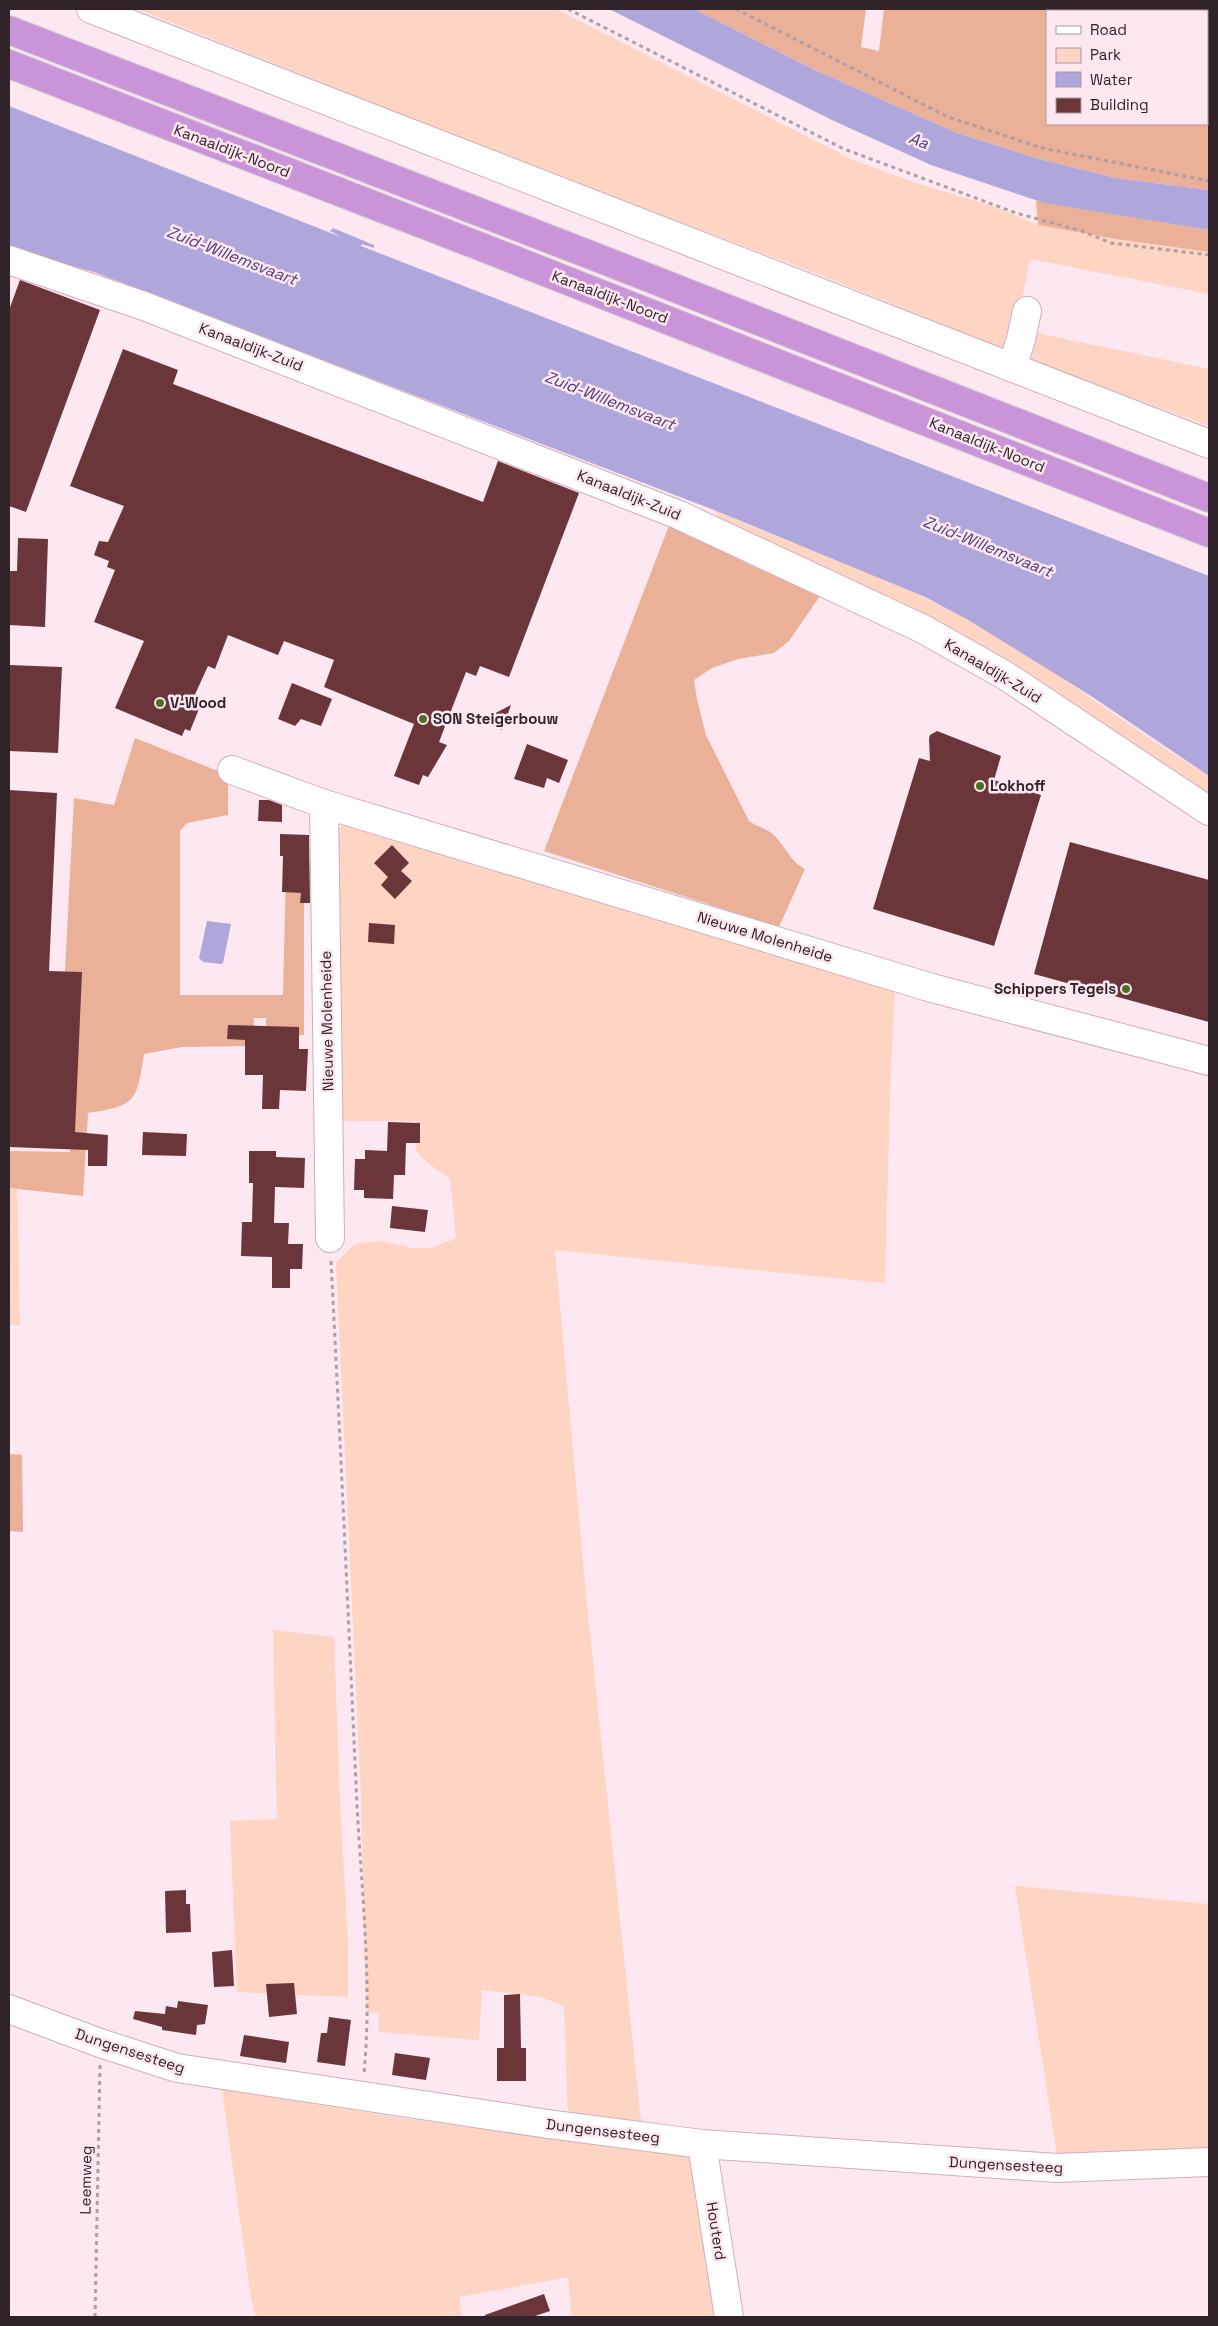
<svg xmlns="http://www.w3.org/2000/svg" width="1218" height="2326" font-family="'Space Grotesk',sans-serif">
<rect width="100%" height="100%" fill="#fde7f1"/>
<g fill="#fed4c2">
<path d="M 137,9 L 556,9 L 855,161 L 922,185 L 996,207 L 1038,225 L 1116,239 L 1209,252 L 1209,294 L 1030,259 L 1014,337 L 1005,349 L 820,275 L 549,173 Z"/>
<path d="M 1031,332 L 1209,369 L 1209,426 L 1028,359 Z"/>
<path d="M 714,510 C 798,548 887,576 968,620 C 1052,666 1127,727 1209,776 L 1209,804 L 879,597 L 720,519 Z"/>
<path d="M 350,819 L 895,987 L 890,1096 L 885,1283 L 555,1250 L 586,1595 L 642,2131 L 568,2121 L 564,2006 L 541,1997 L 482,1990 L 479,2040 L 379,2032 L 379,2013 L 366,2012 L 361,1797 L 336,1263 L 355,1244 L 380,1241 L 412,1248 L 432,1248 L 456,1238 L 450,1179 L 428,1163 L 416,1151 L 417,1121 L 338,1121 L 337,831 Z"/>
<path d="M 9,1188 L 17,1189 L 20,1325 L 9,1325 Z"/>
<path d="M 273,1630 L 334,1637 L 340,1801 L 348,1943 L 348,1997 L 237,1992 L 230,1821 L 277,1819 Z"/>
<path d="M 1015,1886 L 1209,1904 L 1209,2156 L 1058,2161 Z"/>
<path d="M 222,2089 L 408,2119 L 698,2157 L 721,2317 L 572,2317 L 568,2277 L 459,2297 L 462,2317 L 256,2317 L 250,2292 Z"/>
</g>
<g fill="#eab198" fill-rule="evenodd">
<path d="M 694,9 L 866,9 L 861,47 L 879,51 L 884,9 L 1209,9 L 1209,190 L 1116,178 L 1039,159 L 957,133 L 817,71 ZM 1047,11 L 1207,11 L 1207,124 L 1047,124 Z"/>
<path d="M 1036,201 L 1209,230 L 1209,252 L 1116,239 L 1038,225 Z"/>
<path d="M 670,523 L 704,537 L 748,564 L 820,596 L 789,641 L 774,653 L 738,659 L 712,668 L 694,680 L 697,699 L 706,735 L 749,821 C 755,826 763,827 770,832 C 784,842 789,861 805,869 L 779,927 L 544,851 Z"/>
<path d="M 135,738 L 228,775 L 228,815 L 187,823 L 180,831 L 180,995 L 283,995 L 286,873 L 304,873 L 304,1035 L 266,1034 L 266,1018 L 254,1018 L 253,1046 L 182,1047 L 144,1054 C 137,1101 136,1106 88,1113 L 83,1196 L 9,1188 L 9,1151 L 70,1152 L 62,1028 L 74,798 L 114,805 Z"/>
<path d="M 9,1454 L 22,1455 L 23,1532 L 9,1531 Z"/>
</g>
<g fill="#afa7dc">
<path d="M 609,9 L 694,9 L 817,71 L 957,133 L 1039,159 L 1116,178 L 1209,190 L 1209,230 L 1044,203 L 931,165 L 832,120 Z"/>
<path d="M 9,106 L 341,237 L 330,231 L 333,228 L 374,245 L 374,248 L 362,244 L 361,246 L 1209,576 L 1209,776 L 1091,696 L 970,621 L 925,597 L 714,510 L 94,272 L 9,249 Z"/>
<path d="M 207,921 L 231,924 L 223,963 L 221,964 L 203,962 L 199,958 Z"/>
</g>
<g fill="#6a363a">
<path d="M 20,280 L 100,310 L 26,512 L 9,506 L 9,310 Z"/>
<path d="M 123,349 L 178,370 L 173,384 L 483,502 L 498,461 L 579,493 L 509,677 L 480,666 L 476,676 L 466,672 L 439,742 L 447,745 L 428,777 L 423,775 L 419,785 L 394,776 L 414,724 L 324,687 L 334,660 L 284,641 L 278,655 L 228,635 L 215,669 L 208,666 L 192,701 L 201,704 L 190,731 L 185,729 L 182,736 L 115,708 L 144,641 L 94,622 L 115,570 L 107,567 L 109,561 L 94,555 L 99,541 L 108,542 L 124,506 L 70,486 Z"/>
<path d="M 18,538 L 48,539 L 45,627 L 9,625 L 9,571 L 17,571 Z"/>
<path d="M 9,665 L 62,667 L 58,753 L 9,751 Z"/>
<path d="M 292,683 L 332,699 L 321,726 L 301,719 L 295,726 L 278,719 Z"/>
<path d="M 511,705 L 502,730 L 480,721 Z"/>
<path d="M 937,731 L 1001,756 L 994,780 L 1041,795 L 994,946 L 873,909 L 919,758 L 930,761 L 929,739 L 930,735 Z"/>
<path d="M 527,744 L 568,760 L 559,783 L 547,778 L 544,788 L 514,779 Z"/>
<path d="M 9,790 L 57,793 L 49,971 L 82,972 L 75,1132 L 108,1135 L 107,1166 L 88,1166 L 88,1150 L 9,1147 Z"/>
<path d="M 259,800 L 269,800 L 282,805 L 282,822 L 258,821 Z"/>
<path d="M 280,834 L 309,835 L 310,903 L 300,903 L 301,893 L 282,892 L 283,856 L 280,856 Z"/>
<path d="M 1070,842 L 1209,880 L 1209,1022 L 1034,974 Z"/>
<path d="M 392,845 L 409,863 L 401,871 L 412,881 L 395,899 L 381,885 L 388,877 L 374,863 Z"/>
<path d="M 369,923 L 395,925 L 394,944 L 368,942 Z"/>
<path d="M 228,1025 L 299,1027 L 299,1049 L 308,1049 L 306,1091 L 280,1090 L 279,1109 L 262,1109 L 263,1075 L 245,1075 L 245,1040 L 227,1039 Z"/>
<path d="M 388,1122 L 420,1123 L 420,1143 L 406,1143 L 405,1175 L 394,1175 L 393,1199 L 364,1198 L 364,1190 L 354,1190 L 355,1159 L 365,1159 L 365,1150 L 387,1151 Z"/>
<path d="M 143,1132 L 187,1134 L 186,1156 L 142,1155 Z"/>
<path d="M 249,1151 L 276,1151 L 276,1157 L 305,1158 L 304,1188 L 275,1187 L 274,1223 L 289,1223 L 288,1244 L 303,1244 L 302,1269 L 290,1269 L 290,1288 L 272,1288 L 272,1257 L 241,1256 L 242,1222 L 252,1222 L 253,1183 L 249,1183 Z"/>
<path d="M 392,1206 L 428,1210 L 425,1232 L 390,1228 Z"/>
<path d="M 186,1890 L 186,1904 L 190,1904 L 191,1932 L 166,1933 L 165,1891 Z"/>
<path d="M 232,1950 L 234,1986 L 214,1987 L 212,1952 Z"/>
<path d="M 294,1983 L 297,2014 L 269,2017 L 266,1984 Z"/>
<path d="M 520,1994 L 521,2048 L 526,2048 L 526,2081 L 497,2081 L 497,2048 L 504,2048 L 504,1995 Z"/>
<path d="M 178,2001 L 208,2005 L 205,2024 L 197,2025 L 196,2035 L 162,2030 L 162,2027 L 133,2019 L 135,2011 L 165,2014 L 166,2006 L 177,2008 Z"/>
<path d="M 329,2017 L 351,2020 L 345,2066 L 317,2062 L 321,2033 L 327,2033 Z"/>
<path d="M 244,2035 L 289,2042 L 286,2063 L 240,2056 Z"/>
<path d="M 395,2053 L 430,2058 L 426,2080 L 392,2075 Z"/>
<path d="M 544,2294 L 550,2311 L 532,2317 L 485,2317 L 485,2315 Z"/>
</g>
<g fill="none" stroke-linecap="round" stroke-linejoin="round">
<defs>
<g id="minor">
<path d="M 91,9 L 1209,444"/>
<path d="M 9,260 L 144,306 L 679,515 L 923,629 L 1006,676 L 1209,811"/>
<path d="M 1012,368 L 1021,339 L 1027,311"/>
<path d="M 232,770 L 324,804"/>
<path d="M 330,1238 L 324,804 L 932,988 L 1209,1061"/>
<path d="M 9,2009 L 100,2043 L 177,2068 L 548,2124 L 702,2144 L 1057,2168 L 1209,2162"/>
<path d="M 702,2144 L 729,2317"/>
</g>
<g id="highway">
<path d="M 9,30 L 611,263 L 1209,498"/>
<path d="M 9,64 L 479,246 L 1209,533"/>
</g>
</defs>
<use href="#minor" stroke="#d0adbe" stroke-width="30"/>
<use href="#highway" stroke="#d6d3d4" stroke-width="30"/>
<g stroke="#b09ea6" stroke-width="3" stroke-dasharray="4 4" stroke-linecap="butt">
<path d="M 568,9 L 844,149 L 1016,213 L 1082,231 L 1111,243 L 1209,255"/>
<path d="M 736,9 L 948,117 L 1042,148 L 1209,181"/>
<path d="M 331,1261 C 340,1435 348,1609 356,1784 C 360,1880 373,1977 364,2073"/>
<path d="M 95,2317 L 100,2065"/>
</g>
<use href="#minor" stroke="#fff" stroke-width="28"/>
<use href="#highway" stroke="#ca94d8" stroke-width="28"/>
</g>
<g fill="#4c6e26" stroke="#fde7f1" stroke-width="2">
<circle cx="160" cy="703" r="5"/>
<circle cx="423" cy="719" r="5"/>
<circle cx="980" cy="786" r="5"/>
<circle cx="1126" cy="989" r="5"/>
</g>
<g text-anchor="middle" stroke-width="5" stroke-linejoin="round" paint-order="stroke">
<g font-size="15" fill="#30232a" stroke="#fde7f1">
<text transform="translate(232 151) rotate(21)" y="5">Kanaaldijk-Noord</text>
<text transform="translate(610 297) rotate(21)" y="5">Kanaaldijk-Noord</text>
<text transform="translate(251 347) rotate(21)" y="5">Kanaaldijk-Zuid</text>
<text transform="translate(987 445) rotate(22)" y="5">Kanaaldijk-Noord</text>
<text transform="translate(629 495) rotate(22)" y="5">Kanaaldijk-Zuid</text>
<text transform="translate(993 671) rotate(31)" y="5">Kanaaldijk-Zuid</text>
<text transform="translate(765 937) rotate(17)" y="5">Nieuwe Molenheide</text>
<text transform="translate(327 1021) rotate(-91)" y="5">Nieuwe Molenheide</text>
<text transform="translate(130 2051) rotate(18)" y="5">Dungensesteeg</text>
<text transform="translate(603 2131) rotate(7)" y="5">Dungensesteeg</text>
<text transform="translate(1006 2165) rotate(3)" y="5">Dungensesteeg</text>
<text transform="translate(86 2180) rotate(-89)" y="5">Leemweg</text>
<text transform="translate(716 2231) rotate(81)" y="5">Houterd</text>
</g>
<g font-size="15" font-weight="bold" fill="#30232a" stroke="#fde7f1" text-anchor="start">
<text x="170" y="708">V-Wood</text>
<text x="433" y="724">SON Steigerbouw</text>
<text x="990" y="791">Lokhoff</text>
<text x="1116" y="994" text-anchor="end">Schippers Tegels</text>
</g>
<g font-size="16" font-style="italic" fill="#4b3e7e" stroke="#fde7f1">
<text transform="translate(919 140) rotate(22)" y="6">Aa</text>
<text transform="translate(232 255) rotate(21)" y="6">Zuid-Willemsvaart</text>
<text transform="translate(610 400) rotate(21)" y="6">Zuid-Willemsvaart</text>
<text transform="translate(988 546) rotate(22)" y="6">Zuid-Willemsvaart</text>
</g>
</g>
<rect width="1218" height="2326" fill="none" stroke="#30232a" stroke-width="20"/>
<rect x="1046" y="10" width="162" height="115" fill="#fde7f1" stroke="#ab99a1"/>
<rect x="1056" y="26" width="25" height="8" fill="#ffffff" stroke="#ab99a1"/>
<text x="1090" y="35" font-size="15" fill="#30232a">Road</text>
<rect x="1056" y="48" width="25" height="15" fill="#fed4c2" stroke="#ab99a1"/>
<text x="1090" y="60" font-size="15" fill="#30232a">Park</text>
<rect x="1056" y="72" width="25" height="15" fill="#afa7dc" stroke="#ab99a1"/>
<text x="1090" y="85" font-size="15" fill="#30232a">Water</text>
<rect x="1056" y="98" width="25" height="15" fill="#6a363a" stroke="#ab99a1"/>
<text x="1090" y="110" font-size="15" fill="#30232a">Building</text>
</svg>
